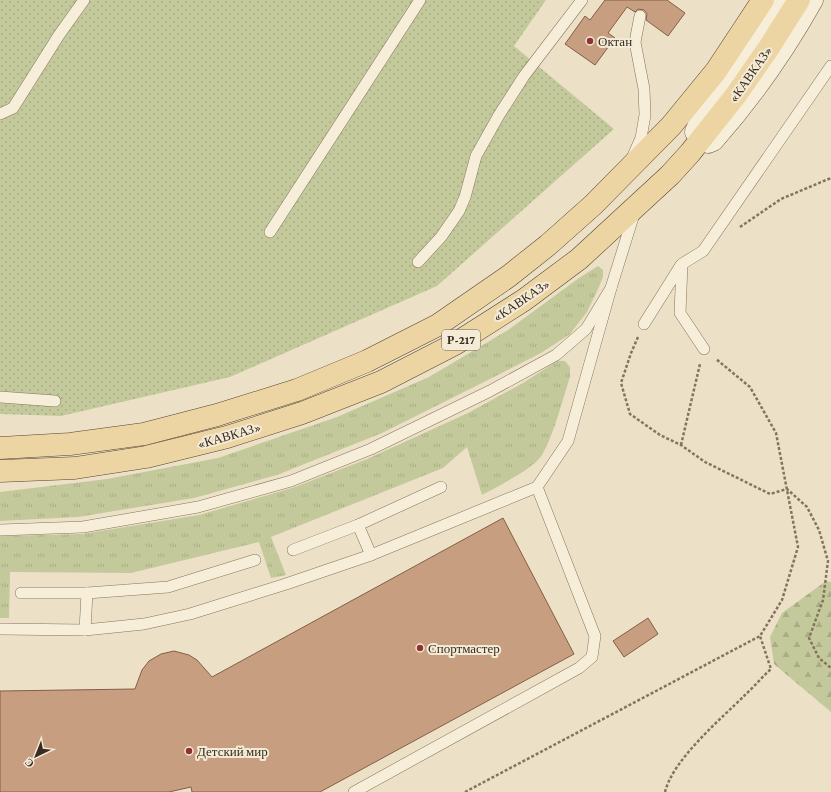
<svg xmlns="http://www.w3.org/2000/svg" width="831" height="792" font-family="'Crimson Pro',serif">
<defs>
<pattern id="grass-tufts" width="24" height="20" patternUnits="userSpaceOnUse"><rect width="24" height="20" fill="#c4c99c"/><path d="M3 7l-1-3M5 7V3M7 7l1-3M15 17l-1-3M17 17v-4M19 17l1-3" fill="none" stroke="#a9ad86"/></pattern>
<pattern id="forest-firs" width="22" height="20" patternUnits="userSpaceOnUse"><rect width="22" height="20" fill="#c4c99c"/><path d="M5 1l3.5 6h-7zM16 11l3.5 6h-7z" fill="#a9ad86"/></pattern>
<pattern id="garden-dots" width="8" height="8" patternUnits="userSpaceOnUse"><rect width="8" height="8" fill="#c4c99c"/><path d="M2 2h.1M6 6h.1" fill="none" stroke="#a9ad86" stroke-width="1.8" stroke-linecap="round"/></pattern>
</defs>
<rect width="100%" height="100%" fill="#ece1c7"/>
<g fill="url(#grass-tufts)">
<path d="M 598,266 L 603,270 L 603,277 L 598,289 L 587,312 L 570,334 L 541,353 L 486,381 L 382,433 L 277,475 L 194,498 L 78,517 L 0,521 L 0,492 L 107,479 L 218,458 L 337,417 L 429,377 L 508,330 L 579,278 Z"/>
<path d="M 557,361 L 565,361 L 570,367 L 570,377 C 564,395 550,449 538,460 C 525,473 498,486 482,495 L 467,447 L 443,468 L 271,537 L 286,575 L 271,578 L 259,542 L 131,573 L 10,572 L 9,618 L 0,618 L 0,536 L 82,534 L 199,515 L 295,487 L 367,459 L 468,413 L 523,383 Z"/>
</g>
<path fill="url(#forest-firs)" d="M 826,581 L 831,582 L 831,712 L 774,664 L 770,637 L 782,613 Z"/>
<path fill="url(#garden-dots)" d="M 0,0 L 546,0 L 514,46 L 614,129 L 437,286 L 230,377 L 61,416 L 0,414 Z"/>
<g fill="#c79e80" stroke="#845e45">
<path d="M 605,0 L 667,0 L 685,13 L 668,36 L 646,20 L 647,14 L 644,10 L 638,9 L 635,12 L 627,7 L 608,33 L 615,38 L 595,65 L 565,44 L 585,16 L 590,20 Z"/>
<path d="M 503,518 L 574,654 L 320,792 L 192,792 L 191,787 L 169,792 L 0,792 L 0,691 L 135,689 L 142,670 L 149,661 L 161,654 L 174,651 L 189,655 L 197,660 L 212,677 Z"/>
<path d="M 648,618 L 658,634 L 624,657 L 613,641 Z"/>
</g>
<g fill="none" stroke-linecap="round" stroke-linejoin="round">
<defs>
<g id="service">
<path d="M 0,114 L 13,108 L 59,35 L 84,0"/>
<path d="M 633,156 L 641,138 L 645,115 L 644,89 L 635,42 L 640,16"/>
<path d="M 270,232 L 420,0"/>
<path d="M 418,262 L 441,237 L 459,211 L 465,197 L 476,156 L 499,115 L 524,76 L 582,0"/>
<path d="M 644,324 L 681,265"/>
<path d="M 704,349 L 680,313 L 682,264 L 703,251 L 831,66"/>
<path d="M 0,397 L 55,401"/>
<path d="M 358,525 L 371,555"/>
<path d="M 0,530 L 83,527 L 198,507 L 291,481 L 371,449 L 490,391 L 556,355 L 586,329 L 611,288 L 634,214"/>
<path d="M 293,550 L 358,525 L 441,487"/>
<path d="M 21,593 L 87,593 L 168,587 L 255,560"/>
<path d="M 0,629 L 85,630 L 144,624 L 190,614 L 286,584 L 371,555 L 537,487 L 568,441 L 611,288"/>
<path d="M 85,630 L 87,593"/>
<path d="M 354,792 L 579,668 L 592,657 L 595,636 L 537,487"/>
</g>
<path id="tertiary" d="M 696,132 L 698,127 C 728,86 760,45 784,0"/>
<path id="secondary" d="M 708,142 L 713,140 C 751,97 784,50 812,0"/>
<g id="primary">
<path d="M 0,448 L 70,444 L 144,434 L 217,415 L 297,390 L 367,361 L 438,325 L 509,276 L 548,245 L 593,205 L 671,126 L 716,71 L 763,0"/>
<path d="M 0,471 L 75,468 L 146,457 L 227,437 L 302,413 L 381,382 L 455,344 L 524,300 L 579,259 L 670,175 L 690,153 L 736,95 L 770,46 L 799,0"/>
</g>
</defs>
<use href="#service" stroke="#86735e" stroke-width="12"/>
<use href="#tertiary" stroke="#86735e" stroke-width="23"/>
<use href="#secondary" stroke="#685541" stroke-width="23"/>
<use href="#primary" stroke="#554231" stroke-width="23"/>
<g stroke="#86735e" stroke-width="2.5" stroke-dasharray="3 2" stroke-linecap="butt">
<path d="M 740,227 L 781,199 L 831,178"/>
<path d="M 638,337 L 631,353 L 621,383 L 630,414 L 660,435 L 681,445 L 705,462 L 770,494 L 787,489 L 807,507 L 819,530 L 828,561 L 823,600 L 809,638 L 819,658 L 831,668"/>
<path d="M 681,445 L 700,364"/>
<path d="M 465,792 L 760,636 L 782,600 L 798,547 L 776,433 L 750,387 L 716,359"/>
<path d="M 665,792 C 673,759 721,719 745,695 C 754,687 762,677 771,669 L 760,636"/>
</g>
<use href="#service" stroke="#f7eeda" stroke-width="11"/>
<use href="#tertiary" stroke="#f7eeda" stroke-width="22"/>
<use href="#secondary" stroke="#f7eeda" stroke-width="22"/>
<use href="#primary" stroke="#ecd5a2" stroke-width="22"/>
</g>
<g fill="#913232" stroke="#f4ebd7" stroke-width="1.5">
<circle cx="590" cy="41" r="4"/>
<circle cx="420" cy="648" r="4"/>
<circle cx="189" cy="751" r="4"/>
</g>
<g text-anchor="middle" stroke-width="4" stroke-linejoin="round" paint-order="stroke">
<rect fill="#f4ebd7" stroke="#706557" stroke-width="1" x="442" y="330" width="38" height="20" rx="3"/>
<g font-size="12" font-weight="bold" fill="#382c20">
<text x="461" y="344">Р-217</text>
</g>
<g font-size="13" fill="#382c20" stroke="#f4ebd7" text-anchor="start">
<text x="598" y="46">Октан</text>
<text x="428" y="653">Спортмастер</text>
<text x="197" y="756">Детский мир</text>
</g>
<g font-size="13" fill="#382c20" stroke="#f4ebd7">
<text transform="translate(750 74) rotate(-55)" y="5">«КАВКАЗ»</text>
<text transform="translate(521 300) rotate(-34)" y="5">«КАВКАЗ»</text>
<text transform="translate(229 435) rotate(-16)" y="5">«КАВКАЗ»</text>
</g>
</g>
<g transform="translate(36 756) rotate(223)" stroke="#f4ebd7" stroke-width="3" paint-order="stroke">
<path d="M0-3L7 15L0 10L-7 15Z" fill="#382c20"/>
<text y="-6" font-size="11" font-weight="bold" text-anchor="middle" fill="#382c20">С</text>
</g>
</svg>
